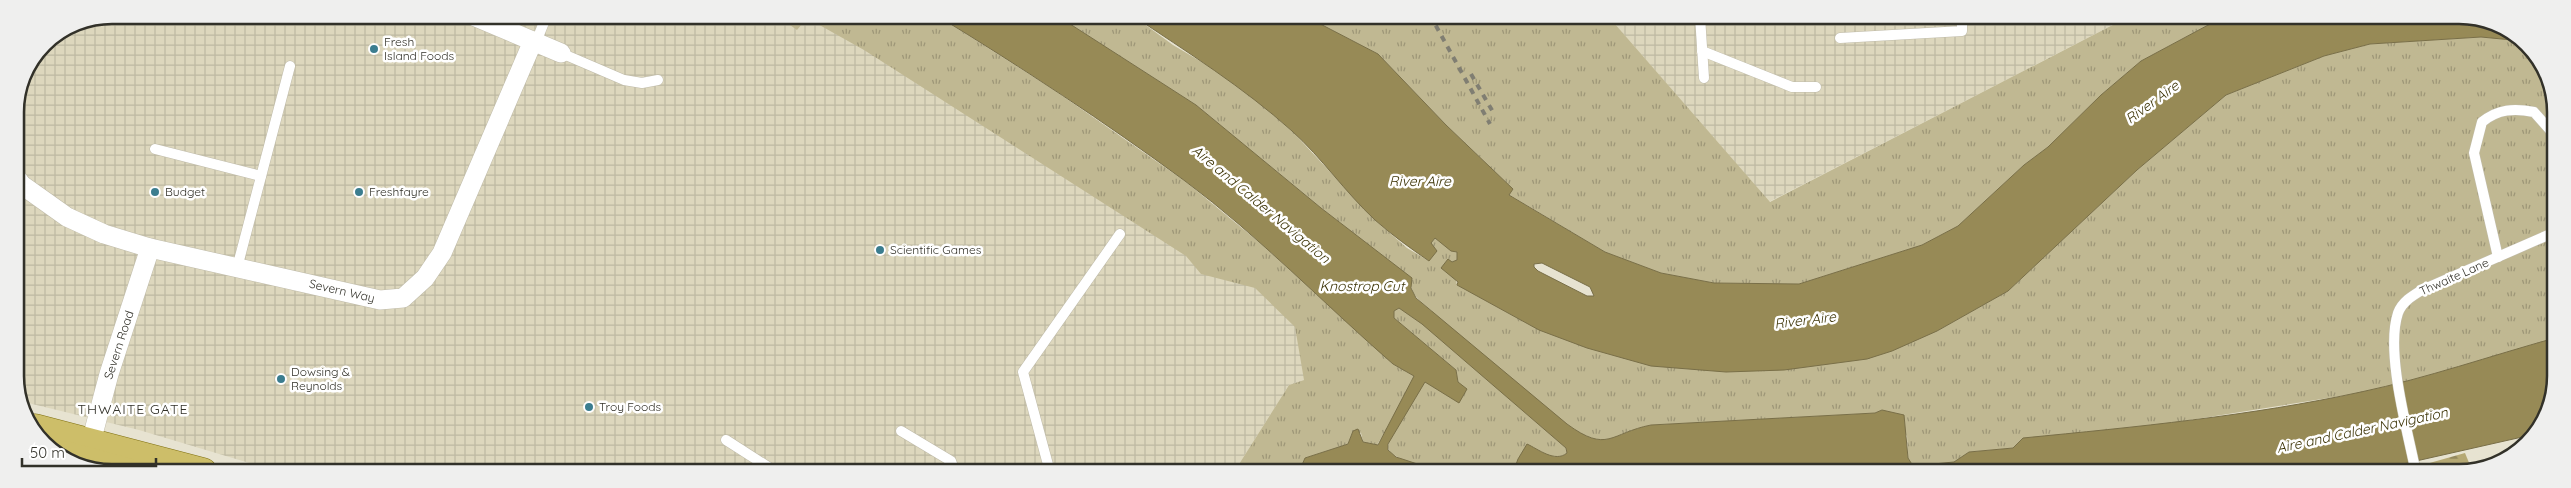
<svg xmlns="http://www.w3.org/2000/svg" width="2571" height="488" font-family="Quicksand,sans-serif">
<defs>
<pattern id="industrial-grid" width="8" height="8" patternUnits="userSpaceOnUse" patternTransform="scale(1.25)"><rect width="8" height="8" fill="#ddd7bd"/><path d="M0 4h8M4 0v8" fill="none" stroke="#beb9a2"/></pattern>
<pattern id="grass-tufts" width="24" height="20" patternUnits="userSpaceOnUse" patternTransform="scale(1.25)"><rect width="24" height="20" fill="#c0b892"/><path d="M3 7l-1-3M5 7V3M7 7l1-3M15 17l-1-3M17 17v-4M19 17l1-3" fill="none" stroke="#9d9677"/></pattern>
<pattern id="forest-firs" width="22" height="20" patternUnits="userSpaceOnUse" patternTransform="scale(1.25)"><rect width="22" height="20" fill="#b5a873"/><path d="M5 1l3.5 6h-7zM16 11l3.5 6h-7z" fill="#94895e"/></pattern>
</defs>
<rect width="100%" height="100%" fill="#e7e3d1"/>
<g fill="url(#industrial-grid)">
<path d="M 112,15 L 936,15 L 1054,90 L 1186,182 L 1266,248 L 1332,309 L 1304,380 L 1289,385 L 1234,472 L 279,472 L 139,430 L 20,401 L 17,395 L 15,112 L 22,75 L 44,43 L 75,22 Z"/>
<path d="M 1608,16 L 2130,16 L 1769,202 Z"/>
</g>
<g fill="url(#grass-tufts)">
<path d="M 776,15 L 936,15 L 1054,90 L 1186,182 L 1266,248 L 1393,364 L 1433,386 L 1458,382 L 1456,370 L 1394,318 L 1394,311 L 1399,308 L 1432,311 C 1420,300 1410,296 1411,278 L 1321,208 L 1196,105 L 1056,15 L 1132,15 L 1173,45 L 1217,71 L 1260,103 L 1293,132 L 1374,219 L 1407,248 L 1429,261 L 1431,243 L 1435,238 L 1457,252 L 1458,260 L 1452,262 L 1457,285 L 1937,331 L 2008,291 L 2137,170 L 2226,95 L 2324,56 L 2370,44 L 2481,37 L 2518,40 L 2527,43 L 2554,93 L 2555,338 L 2424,378 L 2360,393 L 2013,448 L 1969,452 L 1954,462 L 1913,466 L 1908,458 L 1907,436 L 1882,410 L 1875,413 L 1651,425 C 1610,433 1608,454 1567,424 L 1556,436 L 1566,448 L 1567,453 C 1556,461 1542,453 1533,447 L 1514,470 C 1493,474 1466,476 1445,472 C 1435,471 1392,459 1389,450 C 1387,445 1390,440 1392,436 L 1384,433 L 1377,445 L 1363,442 L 1361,433 L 1353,431 L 1348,444 L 1305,458 L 1299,472 L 1234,472 L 1289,385 L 1304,380 L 1295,327 L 1255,288 L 1201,274 L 1186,256 L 864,50 L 807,18 L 797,30 Z"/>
<path d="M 1303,15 L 1608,16 L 1770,202 L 2130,16 L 2225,16 L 2141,61 L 2101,95 L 2048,147 L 2024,165 L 1958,226 L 1922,245 L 1799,284 L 1714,283 L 1661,273 L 1605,252 L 1508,194 L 1513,189 L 1446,125 L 1378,54 Z"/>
</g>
<path fill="url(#forest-firs)" d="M 2465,453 L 2472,470 L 2465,473 L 2428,473 L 2426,464 Z"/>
<g fill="#978a56" stroke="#796f48" fill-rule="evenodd">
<path d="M 936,15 L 1056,15 L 1196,105 L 1321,208 L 1412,278 L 1411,288 L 1416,298 L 1567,424 C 1608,454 1610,433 1651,425 L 1875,413 L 1882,410 L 1904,415 L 1908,458 L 1913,466 L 1954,462 L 1969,452 L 2013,448 L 2023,438 C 2136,427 2250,416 2361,392 C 2427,378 2490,356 2555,338 L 2555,389 L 2531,435 L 2363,473 L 1495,473 L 1514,470 L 1518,459 L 1527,444 C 1538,449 1555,463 1567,453 L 1566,448 L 1422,324 L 1399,308 L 1394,311 L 1394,318 L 1456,370 L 1458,382 L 1467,389 L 1459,403 L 1425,382 L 1388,444 L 1388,450 L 1396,457 L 1445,473 L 1299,472 L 1305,458 L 1348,444 L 1353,431 L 1358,429 L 1363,442 L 1378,445 L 1414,376 L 1393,364 C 1324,304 1259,236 1185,181 C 1105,122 1021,67 936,15 Z"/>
<path d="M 1132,15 L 1303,15 L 1378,54 L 1446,125 L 1513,189 L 1509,195 L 1605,252 L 1661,273 L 1714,283 L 1799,284 L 1922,245 L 1958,226 L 2024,165 L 2048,147 L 2101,95 L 2141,61 L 2225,16 L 2472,16 L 2523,41 L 2481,37 L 2370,44 L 2324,56 L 2226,95 L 2137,170 L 2008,291 L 1937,331 L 1892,351 L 1867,359 L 1784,370 L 1726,372 L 1651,366 L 1587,348 L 1539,330 L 1457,285 L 1458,282 L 1441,268 L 1448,259 L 1452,262 L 1457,260 L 1457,252 L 1451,251 L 1435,238 L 1431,243 L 1437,251 L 1429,261 C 1410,248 1392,235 1375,220 C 1345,192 1322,158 1292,131 C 1243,87 1187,52 1132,15 ZM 1542,263 L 1590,287 L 1594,296 L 1587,296 L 1538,271 L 1534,267 L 1534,264 Z"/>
</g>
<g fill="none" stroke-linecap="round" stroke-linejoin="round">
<defs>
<g id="lane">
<path d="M 1700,16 L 1704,78"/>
<path d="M 1840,38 L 1962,31 L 1962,16"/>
<path d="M 536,42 L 547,15"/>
<path d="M 1702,51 L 1792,87 L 1816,87"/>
<path d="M 561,53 L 624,80 L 642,83 L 658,80"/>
<path d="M 155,149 L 261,176"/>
<path d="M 2498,257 L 2474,153 L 2482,122 C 2498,109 2514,108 2534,112 L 2550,130 L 2554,139"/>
<path d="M 237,268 L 290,66"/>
<path d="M 901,431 L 951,461 L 955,472"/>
<path d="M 726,440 L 776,472"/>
<path d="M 1050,472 L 1023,372 L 1120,234"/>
<path d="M 1164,472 L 1176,469"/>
<path d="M 2416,473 C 2408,432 2385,352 2398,313 C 2402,302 2412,296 2422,290 L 2555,232"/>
</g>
<g id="street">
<path d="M 471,15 L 561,53"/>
<path d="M 15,176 L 22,185 L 67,217 L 104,234 L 150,248 L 380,300 L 403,298 L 425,278 L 442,253 L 533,41"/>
<path d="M 91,442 L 109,374 L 150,248"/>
</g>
<g id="primary">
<path d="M 35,428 L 203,472"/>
<path d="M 65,455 L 127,472"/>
</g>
</defs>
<use href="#lane" stroke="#c0bcaa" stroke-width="11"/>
<use href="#street" stroke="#c0bcaa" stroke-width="20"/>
<use href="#primary" stroke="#817112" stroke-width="29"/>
<use href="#lane" stroke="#fff" stroke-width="10"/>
<use href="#street" stroke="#fff" stroke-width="19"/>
<use href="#primary" stroke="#cdbe69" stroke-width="28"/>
<g stroke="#807e72" stroke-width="4" stroke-dasharray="6 6" stroke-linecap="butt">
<path d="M 1430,15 L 1490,124"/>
<path d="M 1471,74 L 1493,112"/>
</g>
</g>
<g fill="#3b7d8f" stroke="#fff" stroke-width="2">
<circle cx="374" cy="49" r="5"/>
<circle cx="155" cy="192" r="5"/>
<circle cx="359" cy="192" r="5"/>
<circle cx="880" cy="250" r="5"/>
<circle cx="281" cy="379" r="5"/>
<circle cx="589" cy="407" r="5"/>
</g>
<g text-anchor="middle" stroke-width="5" stroke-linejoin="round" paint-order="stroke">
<g font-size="12" fill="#323129" stroke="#fff" text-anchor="start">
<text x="384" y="46">Fresh<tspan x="384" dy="14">Island Foods</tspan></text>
<text x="165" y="196">Budget</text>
<text x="369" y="196">Freshfayre</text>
<text x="890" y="254">Scientific Games</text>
<text x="291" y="376">Dowsing &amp;<tspan x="291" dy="14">Reynolds</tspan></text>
<text x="599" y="411">Troy Foods</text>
</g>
<g font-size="12" fill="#323129" stroke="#fff">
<text transform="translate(2454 277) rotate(-24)" y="4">Thwaite Lane</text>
<text transform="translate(342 291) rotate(13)" y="4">Severn Way</text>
<text transform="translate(119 345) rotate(-72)" y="4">Severn Road</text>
</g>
<g font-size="14" font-style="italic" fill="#3c3305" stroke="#fff">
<text transform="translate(2152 102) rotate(-36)" y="5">River Aire</text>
<text x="1420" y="186">River Aire</text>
<text transform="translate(1261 204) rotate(40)" y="5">Aire and Calder Navigation</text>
<text x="1362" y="291">Knostrop Cut</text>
<text transform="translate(1805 320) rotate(-7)" y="5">River Aire</text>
<text transform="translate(2362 430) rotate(-12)" y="5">Aire and Calder Navigation</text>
</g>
<g font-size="14" letter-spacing="1" fill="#323129" stroke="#fff">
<text x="133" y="414">THWAITE GATE</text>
</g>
</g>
<path d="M0 0H2571V488H0ZM112 24H2459A88 88 0 0 1 2547 112V376A88 88 0 0 1 2459 464H112A88 88 0 0 1 24 376V112A88 88 0 0 1 112 24Z" fill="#efefee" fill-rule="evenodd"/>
<path fill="none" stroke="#323129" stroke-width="2.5" d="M112 24H2459A88 88 0 0 1 2547 112V376A88 88 0 0 1 2459 464H112A88 88 0 0 1 24 376V112A88 88 0 0 1 112 24Z"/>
<path d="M22 458v8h134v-8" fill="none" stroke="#323129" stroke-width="2.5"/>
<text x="30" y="458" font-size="15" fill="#323129" stroke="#ffffff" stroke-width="4" paint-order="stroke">50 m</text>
</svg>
